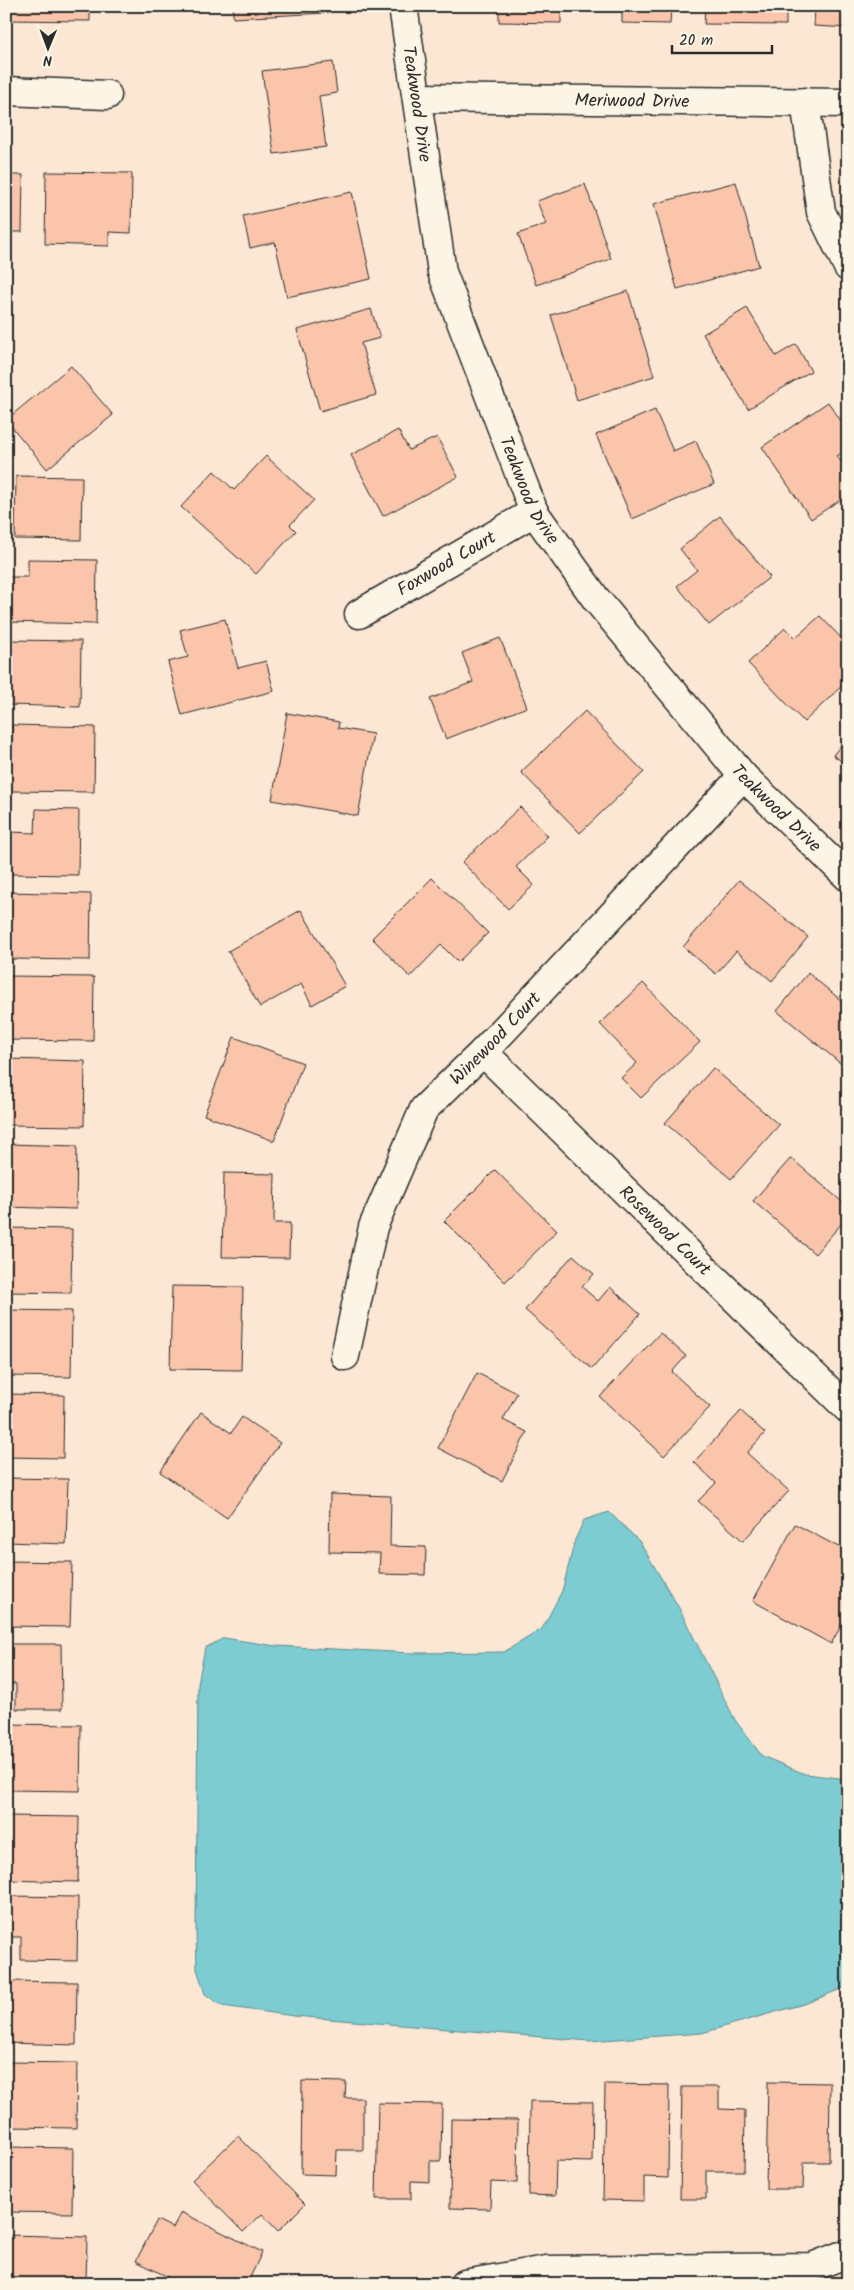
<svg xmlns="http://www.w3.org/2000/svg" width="854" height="2290" font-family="Kalam,sans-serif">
<rect width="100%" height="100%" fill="#fbe7d4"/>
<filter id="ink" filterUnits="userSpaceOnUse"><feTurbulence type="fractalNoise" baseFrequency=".02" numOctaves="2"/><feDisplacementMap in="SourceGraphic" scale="10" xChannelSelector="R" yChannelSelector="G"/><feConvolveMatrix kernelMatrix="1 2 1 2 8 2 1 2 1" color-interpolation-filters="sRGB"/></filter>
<g filter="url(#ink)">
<path fill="#7bccd1" stroke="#5b8c8f" d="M 609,1512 L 639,1541 L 679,1608 L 735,1720 L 762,1756 L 805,1774 L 848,1779 L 848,1986 L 807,2003 L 702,2033 L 589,2041 L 294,2016 L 222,2006 L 205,1994 L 197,1969 L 196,1930 L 198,1683 L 205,1648 L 224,1638 L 276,1646 L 413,1653 L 504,1652 L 542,1629 L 562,1591 L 575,1540 L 584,1520 Z"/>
<g fill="#fac5ab" stroke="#2b2b2b">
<path d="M 6,6 L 90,6 L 90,21 L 6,20 Z"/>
<path d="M 233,6 L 325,6 L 325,13 L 233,18 Z"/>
<path d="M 499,6 L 561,6 L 561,23 L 499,22 Z"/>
<path d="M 622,6 L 671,6 L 670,24 L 622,23 Z"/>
<path d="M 705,6 L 786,6 L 786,25 L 704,24 Z"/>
<path d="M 815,6 L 848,6 L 848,28 L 814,26 Z"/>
<path d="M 333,62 L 337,93 L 319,96 L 326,147 L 274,154 L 262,71 Z"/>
<path d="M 46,172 L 132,173 L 131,233 L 109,232 L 109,246 L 45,244 Z"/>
<path d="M 6,175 L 23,175 L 22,232 L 6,232 Z"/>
<path d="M 736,182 L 759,266 L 677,289 L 654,204 Z"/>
<path d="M 585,184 L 611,259 L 536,285 L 518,234 L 546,224 L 537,201 Z"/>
<path d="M 352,192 L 371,279 L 287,297 L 275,242 L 250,248 L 243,216 Z"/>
<path d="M 628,291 L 654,376 L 577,400 L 551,315 Z"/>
<path d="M 747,308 L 776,356 L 796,344 L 811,371 L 748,409 L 703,334 Z"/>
<path d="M 371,309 L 380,338 L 361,343 L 376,395 L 320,411 L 297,330 Z"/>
<path d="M 71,366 L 113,415 L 47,469 L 6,420 Z"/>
<path d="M 828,402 L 848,431 L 848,449 L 837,456 L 848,471 L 848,495 L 811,519 L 762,447 Z"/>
<path d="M 655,410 L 673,451 L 696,441 L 714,484 L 632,519 L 596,435 Z"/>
<path d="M 398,430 L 409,450 L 437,437 L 458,477 L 383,516 L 351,455 Z"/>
<path d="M 266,456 L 314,500 L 290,525 L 296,531 L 256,574 L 181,507 L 214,471 L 234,490 Z"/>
<path d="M 16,476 L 82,477 L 81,540 L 15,539 Z"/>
<path d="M 720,516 L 770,577 L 709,625 L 677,586 L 697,570 L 680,549 Z"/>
<path d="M 28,559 L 97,560 L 96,624 L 6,622 L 6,577 L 28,577 Z"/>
<path d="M 820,616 L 848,645 L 848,680 L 804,722 L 748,663 L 785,628 L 795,638 Z"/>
<path d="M 225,619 L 238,668 L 266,661 L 274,691 L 182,715 L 168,662 L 188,657 L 180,630 Z"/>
<path d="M 500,638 L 527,707 L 446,739 L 430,699 L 473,682 L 462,653 Z"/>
<path d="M 6,640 L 81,641 L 80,707 L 8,705 Z"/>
<path d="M 585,711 L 644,772 L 580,833 L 521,772 Z"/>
<path d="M 287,713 L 339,722 L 338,728 L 373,734 L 358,816 L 272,800 Z"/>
<path d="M 12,725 L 95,727 L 94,792 L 11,791 Z"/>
<path d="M 848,737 L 848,766 L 833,755 Z"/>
<path d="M 520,807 L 548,836 L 516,867 L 534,885 L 508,909 L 462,862 Z"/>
<path d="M 36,809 L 79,810 L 78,875 L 9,874 L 9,832 L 35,833 Z"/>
<path d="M 432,878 L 488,933 L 458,962 L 441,945 L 410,977 L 372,938 Z"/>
<path d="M 739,880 L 808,937 L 772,981 L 736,951 L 716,974 L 683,947 Z"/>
<path d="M 8,892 L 91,894 L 90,960 L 7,959 Z"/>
<path d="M 301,910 L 345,986 L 312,1005 L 301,984 L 260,1007 L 228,951 Z"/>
<path d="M 808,973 L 848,1006 L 846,1068 L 777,1011 Z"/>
<path d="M 6,976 L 94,977 L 93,1041 L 6,1040 Z"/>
<path d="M 643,983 L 700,1042 L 641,1098 L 621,1078 L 637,1063 L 600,1024 Z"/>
<path d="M 234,1037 L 303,1063 L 274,1141 L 204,1115 Z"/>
<path d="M 6,1059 L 85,1061 L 84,1126 L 6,1125 Z"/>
<path d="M 713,1068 L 779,1125 L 731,1179 L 665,1123 Z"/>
<path d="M 6,1144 L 77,1146 L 76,1209 L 6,1207 Z"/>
<path d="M 791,1158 L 848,1207 L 848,1216 L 815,1254 L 753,1201 Z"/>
<path d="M 495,1170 L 557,1231 L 505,1282 L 444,1221 Z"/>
<path d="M 224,1173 L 275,1174 L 274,1223 L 290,1223 L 289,1258 L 222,1257 Z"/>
<path d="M 6,1228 L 72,1229 L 71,1293 L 9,1292 L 10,1263 L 6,1263 Z"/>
<path d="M 573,1255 L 594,1274 L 582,1287 L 598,1301 L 610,1287 L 640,1314 L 592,1369 L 525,1310 Z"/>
<path d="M 172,1286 L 243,1287 L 241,1370 L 170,1369 Z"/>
<path d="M 6,1310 L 72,1311 L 71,1377 L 6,1376 Z"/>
<path d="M 660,1333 L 686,1356 L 672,1372 L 710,1407 L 664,1456 L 600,1397 Z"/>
<path d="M 477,1373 L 517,1393 L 503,1420 L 527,1432 L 502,1481 L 438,1448 Z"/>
<path d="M 6,1394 L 64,1395 L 63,1458 L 6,1457 Z"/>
<path d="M 741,1411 L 765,1433 L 747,1453 L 789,1491 L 743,1541 L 698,1501 L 716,1483 L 694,1462 Z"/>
<path d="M 201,1412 L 231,1433 L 242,1417 L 280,1443 L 227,1518 L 160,1472 Z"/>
<path d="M 6,1478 L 68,1479 L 66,1544 L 6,1542 Z"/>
<path d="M 330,1494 L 391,1496 L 390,1546 L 426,1547 L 425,1575 L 379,1574 L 380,1553 L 329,1552 Z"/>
<path d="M 795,1524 L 848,1552 L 848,1613 L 831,1644 L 753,1601 Z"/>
<path d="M 6,1561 L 72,1562 L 70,1627 L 6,1626 Z"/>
<path d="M 6,1644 L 61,1644 L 62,1709 L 16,1709 L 16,1684 L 6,1684 Z"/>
<path d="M 6,1724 L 81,1725 L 80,1791 L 6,1790 Z"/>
<path d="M 6,1816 L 79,1817 L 78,1882 L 6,1880 Z"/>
<path d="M 6,1896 L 78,1897 L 77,1961 L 21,1960 L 21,1937 L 6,1937 Z"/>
<path d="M 6,1981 L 77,1982 L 76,2045 L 6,2043 Z"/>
<path d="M 6,2062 L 77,2063 L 76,2128 L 6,2127 Z"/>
<path d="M 302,2081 L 346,2082 L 345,2098 L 363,2098 L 363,2150 L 337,2150 L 336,2175 L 301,2174 Z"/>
<path d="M 768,2082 L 830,2083 L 829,2162 L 804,2162 L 803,2189 L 766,2189 Z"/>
<path d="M 605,2084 L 669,2085 L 668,2178 L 644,2177 L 644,2201 L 603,2200 Z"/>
<path d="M 682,2087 L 719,2087 L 719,2109 L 745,2110 L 744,2171 L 706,2171 L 706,2199 L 680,2199 Z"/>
<path d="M 530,2101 L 593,2102 L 592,2162 L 556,2161 L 555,2196 L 529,2195 Z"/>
<path d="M 378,2103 L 442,2104 L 441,2161 L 430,2161 L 430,2182 L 411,2181 L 411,2199 L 376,2199 Z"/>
<path d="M 451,2119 L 518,2120 L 517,2183 L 491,2182 L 490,2209 L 450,2208 Z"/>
<path d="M 238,2136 L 305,2204 L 278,2231 L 262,2214 L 243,2232 L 192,2180 Z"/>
<path d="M 6,2147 L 73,2148 L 72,2213 L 6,2212 Z"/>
<path d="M 181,2212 L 262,2252 L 247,2284 L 226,2284 L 216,2279 L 214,2284 L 182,2284 L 136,2261 L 157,2220 L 173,2228 Z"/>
<path d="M 7,2235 L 87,2237 L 86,2284 L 6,2284 Z"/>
</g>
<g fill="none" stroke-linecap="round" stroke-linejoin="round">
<defs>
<g id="minor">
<path id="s1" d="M 403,6 L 442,272 L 534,512 L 596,599 L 743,776 L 848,877"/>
<path d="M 6,91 L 107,95"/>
<path id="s2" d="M 417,98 L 848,103"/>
<path d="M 805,102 L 821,212 L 848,267"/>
<path id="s3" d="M 359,614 L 534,512"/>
<path id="s4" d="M 483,1052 L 848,1409"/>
<path id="s5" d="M 345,1356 L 373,1227 L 424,1109 L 483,1052 L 743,776"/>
<path d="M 464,2284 L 546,2270 L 812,2267 L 848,2253"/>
</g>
</defs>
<use href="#minor" stroke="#2b2b2b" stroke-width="31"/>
<use href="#minor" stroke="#fcf5e5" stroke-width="28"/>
</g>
</g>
<g text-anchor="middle" stroke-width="4" stroke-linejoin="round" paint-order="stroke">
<g font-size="18" fill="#2b2b2b" stroke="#fcf5e5">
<text dy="6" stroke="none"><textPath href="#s2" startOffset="215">Meriwood Drive</textPath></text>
<text dy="6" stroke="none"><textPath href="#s1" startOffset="99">Teakwood Drive</textPath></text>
<text dy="6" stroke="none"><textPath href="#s1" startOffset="504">Teakwood Drive</textPath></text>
<text dy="6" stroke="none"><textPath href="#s3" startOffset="101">Foxwood Court</textPath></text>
<text dy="6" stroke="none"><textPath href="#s1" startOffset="909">Teakwood Drive</textPath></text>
<text dy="6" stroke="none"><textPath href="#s5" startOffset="361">Winewood Court</textPath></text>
<text dy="6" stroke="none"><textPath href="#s4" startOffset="255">Rosewood Court</textPath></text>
</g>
</g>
<rect width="854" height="2290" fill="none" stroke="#fcf5e5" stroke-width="25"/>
<rect x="12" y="12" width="829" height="2265" fill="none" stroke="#2b2b2b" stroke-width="2" filter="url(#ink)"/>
<g transform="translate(48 48) rotate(181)" stroke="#fcf5e5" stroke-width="4" paint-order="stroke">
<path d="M0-4L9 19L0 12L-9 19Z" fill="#2b2b2b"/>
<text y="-8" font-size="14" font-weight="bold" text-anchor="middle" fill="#2b2b2b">N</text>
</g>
<path d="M672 45v8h100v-8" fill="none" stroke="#2b2b2b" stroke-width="2.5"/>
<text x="679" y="45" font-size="15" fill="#2b2b2b" stroke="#fcf5e5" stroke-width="4" paint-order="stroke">20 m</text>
</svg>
